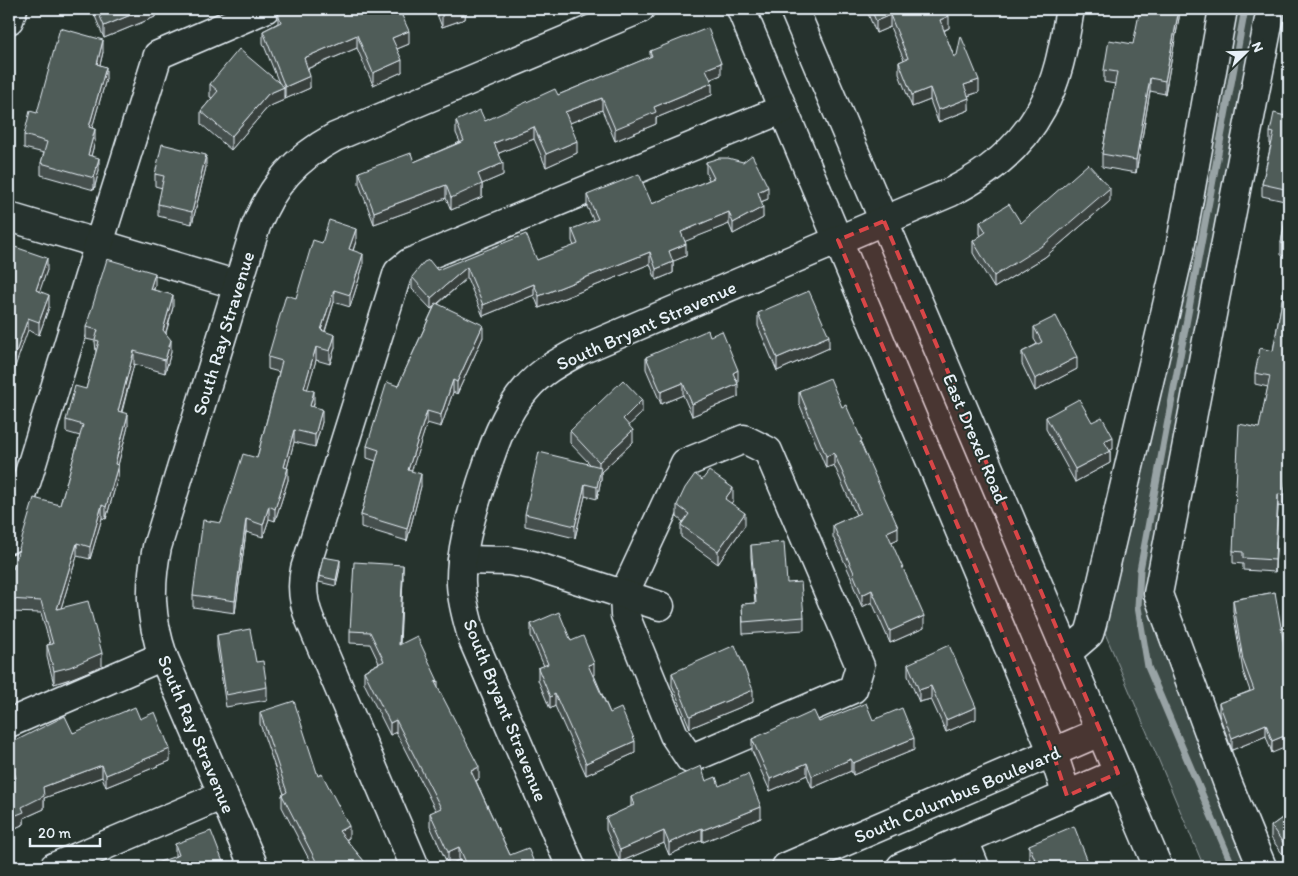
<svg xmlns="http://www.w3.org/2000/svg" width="1298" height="876" font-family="Itim,sans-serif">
<rect width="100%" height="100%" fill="#26332d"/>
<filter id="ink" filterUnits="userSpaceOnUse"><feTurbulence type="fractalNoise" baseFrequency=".02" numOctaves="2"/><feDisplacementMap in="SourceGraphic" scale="10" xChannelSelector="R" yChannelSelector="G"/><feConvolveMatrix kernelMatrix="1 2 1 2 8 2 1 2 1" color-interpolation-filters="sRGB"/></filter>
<g filter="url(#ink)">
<path fill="#3e4b47" stroke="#939ea0" d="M 1214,9 L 1283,9 L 1171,598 L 1275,867 L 1204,867 L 1093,605 L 1183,183 Z"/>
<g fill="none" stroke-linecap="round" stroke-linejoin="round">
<path stroke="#98a3a5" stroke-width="7" d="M 1233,867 L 1148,667 L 1138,607 L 1140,570 L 1245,9"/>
<defs>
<g id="minor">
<path d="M 741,9 L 1053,753 L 1067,796"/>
<path d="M 794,9 L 1158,867"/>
<path d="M 9,20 L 13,9"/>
<path d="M 9,217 L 238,285"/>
<path d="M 744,439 L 768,451 L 860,666 L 853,689 L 690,759 L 674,735 L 625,615 L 624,594 L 685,463 Z"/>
<path d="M 9,539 L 101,237 L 158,55 L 265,9"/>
<path d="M 462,560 L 509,561 L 532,565 L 660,606"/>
<path d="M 1067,653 L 1089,634 L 1092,624 L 1179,254 L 1223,9"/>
<path d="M 9,723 L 163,656"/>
<path d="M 964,840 L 975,867"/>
<path d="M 54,867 L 223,795"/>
<path d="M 254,867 L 163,656 C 150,618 149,586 157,547 L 256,226 C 273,184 295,159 335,137 L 640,9"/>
<path d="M 415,867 L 310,620 C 303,603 301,587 305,569 L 398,272 L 409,263 L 783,109"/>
<path d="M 571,867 L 473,640 C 468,622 462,604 461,584 C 460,550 471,517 481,484 C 492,451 502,416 526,389 C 541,371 561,361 581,350 L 951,192 C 989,173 1022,146 1042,108 C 1059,78 1064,42 1070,9"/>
<path d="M 786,867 L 1100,732"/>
<path d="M 901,867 L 1118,773"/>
<path d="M 1262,867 L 1228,784 L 1158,594 L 1271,9"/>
</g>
</defs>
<use href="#minor" stroke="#e8f1f8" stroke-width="31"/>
<use href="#minor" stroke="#26332d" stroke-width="28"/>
</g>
<g fill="#454f4d" stroke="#e8f1f8">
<path d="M 92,9 L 155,9 L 155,17 L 104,38 Z"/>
<path d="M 435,9 L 466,9 L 465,19 L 442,27 Z"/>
<path d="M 866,9 L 946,9 L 949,28 L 944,31 L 954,57 L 979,92 L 968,96 L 969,110 L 938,122 L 930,100 L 912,107 L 899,74 L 899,62 L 904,60 L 890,27 L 876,33 Z"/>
<path d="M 1179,9 L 1179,18 L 1165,94 L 1150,91 L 1136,173 L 1102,167 L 1102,154 L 1115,84 L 1104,82 L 1104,70 L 1133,44 Z"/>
<path d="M 278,13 L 409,44 L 397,49 L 402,72 L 373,85 L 357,48 L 307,69 L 310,88 L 285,99 L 284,95 L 284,100 L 268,107 L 231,150 L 201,124 L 201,111 L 212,98 L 210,97 L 210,84 L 279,83 L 263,43 L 263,31 L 278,23 Z"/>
<path d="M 650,51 L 721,75 L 711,79 L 712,95 L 656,118 L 656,124 L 615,141 L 602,110 L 570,123 L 577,153 L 546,167 L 534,139 L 499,153 L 503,175 L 482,184 L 482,197 L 451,210 L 446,198 L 374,224 L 359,184 L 359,172 L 414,162 L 460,142 L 456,133 L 456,121 L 485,121 L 558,95 L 650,57 Z"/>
<path d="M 103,52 L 100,65 L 106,79 L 92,128 L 95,141 L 91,156 L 99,170 L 94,190 L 41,175 L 41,163 L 44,153 L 24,148 L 24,135 L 37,113 Z"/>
<path d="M 1289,117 L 1289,257 L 1281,255 L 1281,243 L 1289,202 L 1262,196 L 1262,184 L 1271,144 L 1270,144 L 1270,132 Z"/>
<path d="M 706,162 L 768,199 L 761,202 L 763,218 L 733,234 L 729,224 L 685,241 L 686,256 L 673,261 L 673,273 L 656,280 L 650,264 L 539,308 L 534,295 L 483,316 L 467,278 L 438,304 L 483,337 L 457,394 L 453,392 L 441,427 L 427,423 L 411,471 L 421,486 L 407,541 L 361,527 L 361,515 L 376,461 L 367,458 L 367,446 L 398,386 L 434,307 L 431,309 L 412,289 L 412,277 L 437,270 L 537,260 L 574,246 L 572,241 L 572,229 L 594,221 L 587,207 L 587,195 L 652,204 L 709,180 L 706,173 Z"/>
<path d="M 206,167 L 192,224 L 158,216 L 158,204 L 162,188 L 155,186 L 155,174 Z"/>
<path d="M 1110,201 L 1045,257 L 994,288 L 973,253 L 973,241 L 981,236 L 980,234 L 980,222 L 1021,223 Z"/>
<path d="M 356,241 L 353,251 L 363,266 L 350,307 L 334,302 L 325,332 L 335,347 L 330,364 L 316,360 L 307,389 L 314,403 L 313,407 L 322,422 L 315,447 L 294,442 L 287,468 L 288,480 L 275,521 L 269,519 L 263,537 L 246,532 L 235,613 L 193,607 L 193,595 L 221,523 L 257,458 L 279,372 L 268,369 L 268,357 L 322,243 Z"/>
<path d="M 9,256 L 47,270 L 39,291 L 49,307 L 39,335 L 28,330 Z"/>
<path d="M 1289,261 L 1284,507 L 1278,506 L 1275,572 L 1243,570 L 1243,564 L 1233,563 L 1233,551 L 1268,387 L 1255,384 L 1255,373 L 1273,351 Z"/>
<path d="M 155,285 L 154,290 L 173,307 L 166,333 L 171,352 L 165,373 L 134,364 L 122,412 L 128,426 L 118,465 L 118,477 L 106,519 L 102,518 L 90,559 L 77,556 L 61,608 L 102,666 L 70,679 L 54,684 L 47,657 L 47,645 L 50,644 L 41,613 L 9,612 L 9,567 L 13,569 L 60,505 L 80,436 L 66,432 L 66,420 L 86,389 L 96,352 L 95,341 L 86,339 L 86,327 Z"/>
<path d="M 758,313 L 829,348 L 777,371 L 758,326 Z"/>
<path d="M 1034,327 L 1077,369 L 1035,391 L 1022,364 L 1022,352 L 1037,344 L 1034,339 Z"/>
<path d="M 710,336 L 738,383 L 737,383 L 738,397 L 692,416 L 683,395 L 661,404 L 646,369 L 646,357 Z"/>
<path d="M 799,391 L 842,407 L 862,446 L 898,539 L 891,542 L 924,628 L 890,643 L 872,602 L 862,607 L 853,585 L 853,581 L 833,537 L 833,525 L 856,515 L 834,465 L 826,468 L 799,403 Z"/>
<path d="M 642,413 L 629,425 L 633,442 L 601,472 L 601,479 L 597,499 L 585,496 L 575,538 L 525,526 L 525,514 L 590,464 L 570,443 L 570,431 Z"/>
<path d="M 1046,417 L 1092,422 L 1113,449 L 1110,450 L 1110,463 L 1075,482 L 1046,429 Z"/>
<path d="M 733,501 L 731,503 L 745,525 L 718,564 L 681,537 L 681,525 L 683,522 L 677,517 L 677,505 Z"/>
<path d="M 751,545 L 787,583 L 804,617 L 804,630 L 743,634 L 742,604 L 755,603 L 751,557 Z"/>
<path d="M 340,567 L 336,586 L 319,582 L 319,576 Z"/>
<path d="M 403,577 L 400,645 L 438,689 L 479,779 L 476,781 L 510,855 L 536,867 L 463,867 L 459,860 L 448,865 L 430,826 L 430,813 L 436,811 L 396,732 L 390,735 L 364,683 L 364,671 L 379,663 L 370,644 L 350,643 L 350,631 Z"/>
<path d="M 1275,592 L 1272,753 L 1266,736 L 1232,750 L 1219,715 L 1219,703 L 1250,691 L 1243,671 L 1233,611 L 1233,600 Z"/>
<path d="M 531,624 L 571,641 L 594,675 L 610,713 L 635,753 L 586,775 L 555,706 L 550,709 L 538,680 L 538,668 L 544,666 L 531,636 Z"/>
<path d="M 217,635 L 267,687 L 267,700 L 226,707 L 217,647 Z"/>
<path d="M 908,664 L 976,719 L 946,732 L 931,699 L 919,702 L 908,676 Z"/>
<path d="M 672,673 L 753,702 L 690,728 L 672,685 Z"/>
<path d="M 260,712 L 318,776 L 349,838 L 346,840 L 369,867 L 313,867 L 282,807 L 282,795 L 284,794 L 260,724 Z"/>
<path d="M 140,719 L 170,761 L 106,787 L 102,777 L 44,798 L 44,809 L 24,818 L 24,824 L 9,831 L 9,781 L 13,779 L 9,769 L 9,744 L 73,733 Z"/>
<path d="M 873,720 L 914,750 L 853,775 L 851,771 L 812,788 L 807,775 L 770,791 L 752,751 L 752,739 L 819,722 Z"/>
<path d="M 706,781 L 719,786 L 761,818 L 703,842 L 702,840 L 669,855 L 664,843 L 620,862 L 606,830 L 606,818 L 631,807 L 631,797 Z"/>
<path d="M 1289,813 L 1284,856 L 1271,838 L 1271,826 Z"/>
<path d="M 175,844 L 225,867 L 175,856 Z"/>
<path d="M 1029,845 L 1090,867 L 1033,867 L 1029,857 Z"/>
</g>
<g fill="#38403e" stroke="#e8f1f8">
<path d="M 145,9 L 155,9 L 155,17 L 104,38 L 104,26 Z"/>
<path d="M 459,9 L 466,9 L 465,19 L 442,27 L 442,15 Z"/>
<path d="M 1179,9 L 1179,18 L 1165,94 L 1165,81 Z"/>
<path d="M 890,15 L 890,27 L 876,33 L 876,21 Z"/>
<path d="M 949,16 L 949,28 L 940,32 L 940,20 Z"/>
<path d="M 409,31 L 409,44 L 392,51 L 392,38 Z"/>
<path d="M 357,35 L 357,48 L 304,70 L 304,58 Z"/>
<path d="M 103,40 L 103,52 L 97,77 L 97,64 Z"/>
<path d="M 402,60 L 402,72 L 373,85 L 373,73 Z"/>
<path d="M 721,63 L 721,75 L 706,81 L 706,69 Z"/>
<path d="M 106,67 L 106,79 L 89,139 L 89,127 Z"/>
<path d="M 310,76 L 310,88 L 285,99 L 285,87 Z"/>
<path d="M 1150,78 L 1150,91 L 1136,173 L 1136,160 Z"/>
<path d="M 979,80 L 979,92 L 964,97 L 964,85 Z"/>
<path d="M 712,83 L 712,95 L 656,118 L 656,124 L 615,141 L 615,129 L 654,107 Z"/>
<path d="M 284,87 L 284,100 L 268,107 L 231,150 L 231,137 L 268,94 Z"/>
<path d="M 930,88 L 930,100 L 912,107 L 912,95 Z"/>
<path d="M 602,98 L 602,110 L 565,125 L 565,112 Z"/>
<path d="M 969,98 L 969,110 L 938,122 L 938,110 Z"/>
<path d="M 534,127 L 534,139 L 494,155 L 494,143 Z"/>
<path d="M 95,129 L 95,141 L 88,167 L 88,155 Z"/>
<path d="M 577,141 L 577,153 L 546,167 L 546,154 Z"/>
<path d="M 206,155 L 206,167 L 192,224 L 192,212 Z"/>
<path d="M 99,158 L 99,170 L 94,190 L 94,178 Z"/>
<path d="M 503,163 L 503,175 L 482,184 L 482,197 L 451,210 L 451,198 L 478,174 Z"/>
<path d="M 446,185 L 446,198 L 374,224 L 374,212 Z"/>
<path d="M 768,187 L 768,199 L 758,203 L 758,192 Z"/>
<path d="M 1110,188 L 1110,201 L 1045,257 L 994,288 L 994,276 Z"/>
<path d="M 763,207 L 763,218 L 733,234 L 733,223 Z"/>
<path d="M 729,212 L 729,224 L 681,243 L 681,232 Z"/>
<path d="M 356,229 L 356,241 L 349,262 L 349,249 Z"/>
<path d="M 686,244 L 686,256 L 669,263 L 669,251 Z"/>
<path d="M 650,252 L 650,264 L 539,308 L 539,296 Z"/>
<path d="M 363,254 L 363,266 L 350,307 L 350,295 Z"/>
<path d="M 47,258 L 47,270 L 36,302 L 36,290 Z"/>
<path d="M 673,262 L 673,273 L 656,280 L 656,269 Z"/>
<path d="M 467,267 L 467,278 L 431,309 L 431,298 Z"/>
<path d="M 155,273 L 155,285 L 150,301 L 150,289 Z"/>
<path d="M 534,284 L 534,295 L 483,316 L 483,305 Z"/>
<path d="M 334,290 L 334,302 L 321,343 L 321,330 Z"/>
<path d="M 49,295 L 49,307 L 39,335 L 39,322 Z"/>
<path d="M 173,295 L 173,307 L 163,342 L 163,330 Z"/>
<path d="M 28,318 L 28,330 L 9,384 L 9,372 Z"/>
<path d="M 483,325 L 483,337 L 457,394 L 457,382 Z"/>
<path d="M 335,335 L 335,347 L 330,364 L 330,351 Z"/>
<path d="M 829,336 L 829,348 L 777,371 L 777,358 Z"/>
<path d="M 171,340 L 171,352 L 165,373 L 165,360 Z"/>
<path d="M 316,347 L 316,360 L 304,401 L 304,388 Z"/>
<path d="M 134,351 L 134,364 L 118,424 L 118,411 Z"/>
<path d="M 1077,357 L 1077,369 L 1035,391 L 1035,379 Z"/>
<path d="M 738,370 L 738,383 L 733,385 L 733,373 Z"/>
<path d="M 453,380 L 453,392 L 441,427 L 441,415 Z"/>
<path d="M 683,383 L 683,395 L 661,404 L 661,392 Z"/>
<path d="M 738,384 L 738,397 L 692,416 L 692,404 Z"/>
<path d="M 314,391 L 314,403 L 310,418 L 310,406 Z"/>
<path d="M 642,400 L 642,413 L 623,431 L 623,419 Z"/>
<path d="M 322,409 L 322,422 L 315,447 L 315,435 Z"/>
<path d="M 427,411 L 427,423 L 408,482 L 408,470 Z"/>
<path d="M 128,414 L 128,426 L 115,477 L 115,464 Z"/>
<path d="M 294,430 L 294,442 L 284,479 L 284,467 Z"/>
<path d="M 633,430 L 633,442 L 601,472 L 601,479 L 597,499 L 597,487 L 599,474 L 599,462 Z"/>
<path d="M 1113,437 L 1113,449 L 1104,453 L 1104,441 Z"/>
<path d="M 1110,451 L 1110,463 L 1075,482 L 1075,469 Z"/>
<path d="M 834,453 L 834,465 L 826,468 L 826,456 Z"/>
<path d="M 11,465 L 11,478 L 9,486 L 9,474 Z"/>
<path d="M 118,465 L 118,477 L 106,519 L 106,507 Z"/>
<path d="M 1289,465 L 1289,477 L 1284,507 L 1284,495 Z"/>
<path d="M 288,468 L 288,480 L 275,521 L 275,509 Z"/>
<path d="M 421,474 L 421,486 L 407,541 L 407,529 Z"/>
<path d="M 585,484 L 585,496 L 575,538 L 575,526 Z"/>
<path d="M 733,488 L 733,501 L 725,511 L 725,499 Z"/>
<path d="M 1278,494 L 1278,506 L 1275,572 L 1275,560 Z"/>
<path d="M 102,505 L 102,518 L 90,559 L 90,547 Z"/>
<path d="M 269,506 L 269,519 L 263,537 L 263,525 Z"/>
<path d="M 745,513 L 745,525 L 718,564 L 718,551 Z"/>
<path d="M 246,519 L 246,532 L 235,613 L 235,601 Z"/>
<path d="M 898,527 L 898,539 L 887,544 L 887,532 Z"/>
<path d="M 77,543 L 77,556 L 57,621 L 57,609 Z"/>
<path d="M 340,560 L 340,567 L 336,586 L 336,580 Z"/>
<path d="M 403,565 L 403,577 L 399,657 L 399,645 Z"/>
<path d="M 872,590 L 872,602 L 862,607 L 862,595 Z"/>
<path d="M 924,616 L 924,628 L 890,643 L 890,631 Z"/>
<path d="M 102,653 L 102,666 L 70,679 L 54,684 L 54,671 Z"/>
<path d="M 594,663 L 594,675 L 588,677 L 588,665 Z"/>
<path d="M 438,681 L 438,693 L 435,682 Z"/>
<path d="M 931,686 L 931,699 L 919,702 L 919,690 Z"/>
<path d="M 753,690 L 753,702 L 690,728 L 690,716 Z"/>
<path d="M 555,694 L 555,706 L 550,709 L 550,697 Z"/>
<path d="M 976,707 L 976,719 L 946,732 L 946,720 Z"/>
<path d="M 396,720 L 396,732 L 390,735 L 390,723 Z"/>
<path d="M 1266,724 L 1266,736 L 1232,750 L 1232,738 Z"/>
<path d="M 1289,734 L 1289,746 L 1272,753 L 1272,741 Z"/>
<path d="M 914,738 L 914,750 L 853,775 L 853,763 Z"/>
<path d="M 635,741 L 635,753 L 586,775 L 586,763 Z"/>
<path d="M 170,749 L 170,761 L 106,787 L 106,775 Z"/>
<path d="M 851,759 L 851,771 L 812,788 L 812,776 Z"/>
<path d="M 807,763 L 807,775 L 770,791 L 770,779 Z"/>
<path d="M 102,765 L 102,777 L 44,798 L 44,809 L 24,818 L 24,824 L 9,831 L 9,818 L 43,787 Z"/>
<path d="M 479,767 L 479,779 L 471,783 L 471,771 Z"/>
<path d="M 761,807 L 761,818 L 703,842 L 703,830 Z"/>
<path d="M 349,826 L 349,838 L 339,843 L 339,831 Z"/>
<path d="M 702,828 L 702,840 L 669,855 L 669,843 Z"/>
<path d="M 664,831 L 664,843 L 620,862 L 620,850 Z"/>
<path d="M 1289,840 L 1289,852 L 1284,856 L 1284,844 Z"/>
<path d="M 459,847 L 459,860 L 448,865 L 448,852 Z"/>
</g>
<g fill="#505c59" stroke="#e8f1f8">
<path d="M 97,9 L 145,9 L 104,26 Z"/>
<path d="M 287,9 L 399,9 L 409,31 L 392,38 L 402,60 L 373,73 L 357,35 L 304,58 L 310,76 L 285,87 L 263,31 L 281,22 L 278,13 Z"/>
<path d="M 440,9 L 459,9 L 442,15 Z"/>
<path d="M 871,9 L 946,9 L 949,16 L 940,20 L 954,57 L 957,55 L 961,36 L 979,80 L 964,85 L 969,98 L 938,110 L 930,88 L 912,95 L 899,62 L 908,58 L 890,15 L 876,21 Z"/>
<path d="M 1140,9 L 1179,9 L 1165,81 L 1150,78 L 1136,160 L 1102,154 L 1117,72 L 1104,70 L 1109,40 L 1133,44 Z"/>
<path d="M 60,28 L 103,40 L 97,64 L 106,67 L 89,127 L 95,129 L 88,155 L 99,158 L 94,178 L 41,163 L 47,142 L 24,135 L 30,111 L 37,113 Z"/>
<path d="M 708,28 L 721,63 L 706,69 L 712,83 L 654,107 L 656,112 L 615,129 L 602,98 L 565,112 L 577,141 L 546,154 L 534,127 L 494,143 L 503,163 L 478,174 L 482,184 L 451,198 L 446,185 L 374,212 L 359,172 L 411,153 L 414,162 L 464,141 L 456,121 L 480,110 L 485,121 L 555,89 L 558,95 L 652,56 L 650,51 Z"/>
<path d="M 239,49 L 284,87 L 268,94 L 231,137 L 201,111 L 218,91 L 210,84 Z"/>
<path d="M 1274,113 L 1289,117 L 1289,190 L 1262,184 L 1274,133 L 1270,132 Z"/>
<path d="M 162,144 L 206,155 L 192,212 L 158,204 L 164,176 L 155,174 Z"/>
<path d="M 752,155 L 768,187 L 758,192 L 763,207 L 733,223 L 729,212 L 681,232 L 686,244 L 669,251 L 673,262 L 656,269 L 650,252 L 539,296 L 534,284 L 483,305 L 467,267 L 431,298 L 412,277 L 424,262 L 429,260 L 437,270 L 526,234 L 537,260 L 578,244 L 572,229 L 598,219 L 587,195 L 639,174 L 652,204 L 714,178 L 706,162 L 719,158 L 728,158 L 743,162 Z"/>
<path d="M 1088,164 L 1110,188 L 1045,244 L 994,276 L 973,241 L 986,232 L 980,222 L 1009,204 L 1021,223 Z"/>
<path d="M 1289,198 L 1289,245 L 1281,243 Z"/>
<path d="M 329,220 L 356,229 L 349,249 L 363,254 L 350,295 L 334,290 L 321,330 L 335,335 L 330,351 L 316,347 L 304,388 L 314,391 L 310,406 L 322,409 L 315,435 L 294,430 L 284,467 L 288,468 L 275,509 L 269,506 L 263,525 L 246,519 L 235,601 L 193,595 L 203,520 L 221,523 L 243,454 L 257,458 L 282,361 L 268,357 L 286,295 L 296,298 L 313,240 L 322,243 Z"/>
<path d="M 12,246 L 47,258 L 36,290 L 49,295 L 39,322 L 28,318 L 9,372 L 9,256 Z"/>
<path d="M 107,259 L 155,273 L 150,289 L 173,295 L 163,330 L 171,340 L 165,360 L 134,351 L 118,411 L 128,414 L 115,464 L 118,465 L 106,507 L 102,505 L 90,547 L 77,543 L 57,609 L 88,601 L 102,653 L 70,667 L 54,671 L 47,645 L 53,644 L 41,601 L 9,599 L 9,567 L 13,569 L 34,498 L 60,505 L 83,425 L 66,420 L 75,386 L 86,389 L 99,341 L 95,340 L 98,330 L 86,327 Z"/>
<path d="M 1289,261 L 1289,427 L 1288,433 L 1289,433 L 1289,465 L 1284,495 L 1278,494 L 1275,560 L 1243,558 L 1243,552 L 1233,551 L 1239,424 L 1259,428 L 1270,376 L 1255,373 L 1260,348 L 1273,351 Z"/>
<path d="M 809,291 L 829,336 L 777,358 L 758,313 Z"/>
<path d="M 436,303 L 483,325 L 457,382 L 453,380 L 441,415 L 427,411 L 408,470 L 421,474 L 407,529 L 361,515 L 379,450 L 367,446 L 387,382 L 398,386 Z"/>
<path d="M 1056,316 L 1077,357 L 1035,379 L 1022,352 L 1042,342 L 1034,327 Z"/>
<path d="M 708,330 L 710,336 L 722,331 L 738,370 L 733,373 L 738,384 L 692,404 L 683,383 L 661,392 L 646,357 Z"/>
<path d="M 830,378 L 842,407 L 846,405 L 862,441 L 860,442 L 898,527 L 887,532 L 924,616 L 890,631 L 872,590 L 862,595 L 853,573 L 854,573 L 833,525 L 860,513 L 834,453 L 826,456 L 799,391 Z"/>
<path d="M 623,380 L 642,400 L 623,419 L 633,430 L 599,462 L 570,431 Z"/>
<path d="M 1079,399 L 1092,422 L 1102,417 L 1113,437 L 1104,441 L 1110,451 L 1075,469 L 1046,417 Z"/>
<path d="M 539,452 L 601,467 L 597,487 L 585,484 L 575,526 L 525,514 Z"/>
<path d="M 9,465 L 11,465 L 9,474 Z"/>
<path d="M 709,471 L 733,488 L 725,499 L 745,513 L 718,551 L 681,525 L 689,514 L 677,505 L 685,488 L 695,474 L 702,480 Z"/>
<path d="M 784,542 L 787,583 L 801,582 L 804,617 L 743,622 L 742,604 L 756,603 L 751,545 Z"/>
<path d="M 323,557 L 340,560 L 336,580 L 319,576 Z"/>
<path d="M 354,562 L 403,565 L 399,645 L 417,636 L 438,681 L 435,682 L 479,767 L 471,771 L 510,855 L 528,848 L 536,867 L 468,867 L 459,847 L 448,852 L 430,813 L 441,808 L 396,720 L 390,723 L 364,671 L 384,661 L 370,632 L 350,631 Z"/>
<path d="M 1275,592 L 1288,668 L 1289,667 L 1289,734 L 1272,741 L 1266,724 L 1232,738 L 1219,703 L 1254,690 L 1243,660 L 1233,600 Z"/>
<path d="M 559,612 L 571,641 L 583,636 L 594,663 L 588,665 L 610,713 L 621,708 L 635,741 L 586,763 L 555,694 L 550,697 L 538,668 L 548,664 L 531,624 Z"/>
<path d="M 250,629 L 256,662 L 263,661 L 267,687 L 226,695 L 217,635 Z"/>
<path d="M 735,645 L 753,690 L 690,716 L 672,673 Z"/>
<path d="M 949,645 L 976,707 L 946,720 L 931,686 L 919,690 L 908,664 Z"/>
<path d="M 294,701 L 318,776 L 322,774 L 349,826 L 339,831 L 369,867 L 316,867 L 314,866 L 317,863 L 282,795 L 287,792 L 260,712 Z"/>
<path d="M 866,703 L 873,720 L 902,708 L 914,738 L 853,763 L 851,759 L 812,776 L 807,763 L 770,779 L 752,739 L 814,711 L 819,722 Z"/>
<path d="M 135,707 L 140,719 L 155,712 L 170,749 L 106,775 L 102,765 L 43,787 L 44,796 L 22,807 L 24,812 L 9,818 L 9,781 L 16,778 L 9,757 L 9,744 L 65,716 L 73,733 Z"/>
<path d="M 701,766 L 706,781 L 716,777 L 719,786 L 748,774 L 761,807 L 703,830 L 702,828 L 669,843 L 664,831 L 620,850 L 606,818 L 634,805 L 631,797 Z"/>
<path d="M 1289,813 L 1289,840 L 1284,844 L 1271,826 Z"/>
<path d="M 1074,826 L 1090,867 L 1038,867 L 1029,845 Z"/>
<path d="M 211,831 L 225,867 L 145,867 L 179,855 L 175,844 Z"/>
</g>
</g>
<path fill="#d94647" fill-opacity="0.2" stroke="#d94647" stroke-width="4" stroke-dasharray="10 6" stroke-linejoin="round" d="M 884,221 L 1118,773 L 1067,796 L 1053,753 L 838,240 Z"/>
<g text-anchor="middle" stroke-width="4" stroke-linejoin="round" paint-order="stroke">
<g font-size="19" fill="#e8f1f8" stroke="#26332d">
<text transform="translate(646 325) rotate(-24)" y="7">South Bryant Stravenue</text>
<text transform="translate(223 333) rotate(-73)" y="7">South Ray Stravenue</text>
<text transform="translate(976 438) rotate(67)" y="7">East Drexel Road</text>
<text transform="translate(506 710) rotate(68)" y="7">South Bryant Stravenue</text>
<text transform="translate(197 734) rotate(67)" y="7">South Ray Stravenue</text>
<text transform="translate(957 794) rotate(-23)" y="7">South Columbus Boulevard</text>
</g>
</g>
<rect width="1298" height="876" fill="none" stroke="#26332d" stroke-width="30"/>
<rect x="15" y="15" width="1268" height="846" fill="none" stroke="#e8f1f8" stroke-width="2" filter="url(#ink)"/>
<g transform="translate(1246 52) rotate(67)" stroke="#26332d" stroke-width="4" paint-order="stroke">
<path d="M0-4L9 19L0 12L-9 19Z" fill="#e8f1f8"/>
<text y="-8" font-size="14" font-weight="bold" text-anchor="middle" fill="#e8f1f8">N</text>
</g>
<path d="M30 838v8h70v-8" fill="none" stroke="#e8f1f8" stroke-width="2.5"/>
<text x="38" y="838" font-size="15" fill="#e8f1f8" stroke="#26332d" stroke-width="4" paint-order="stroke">20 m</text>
</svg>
